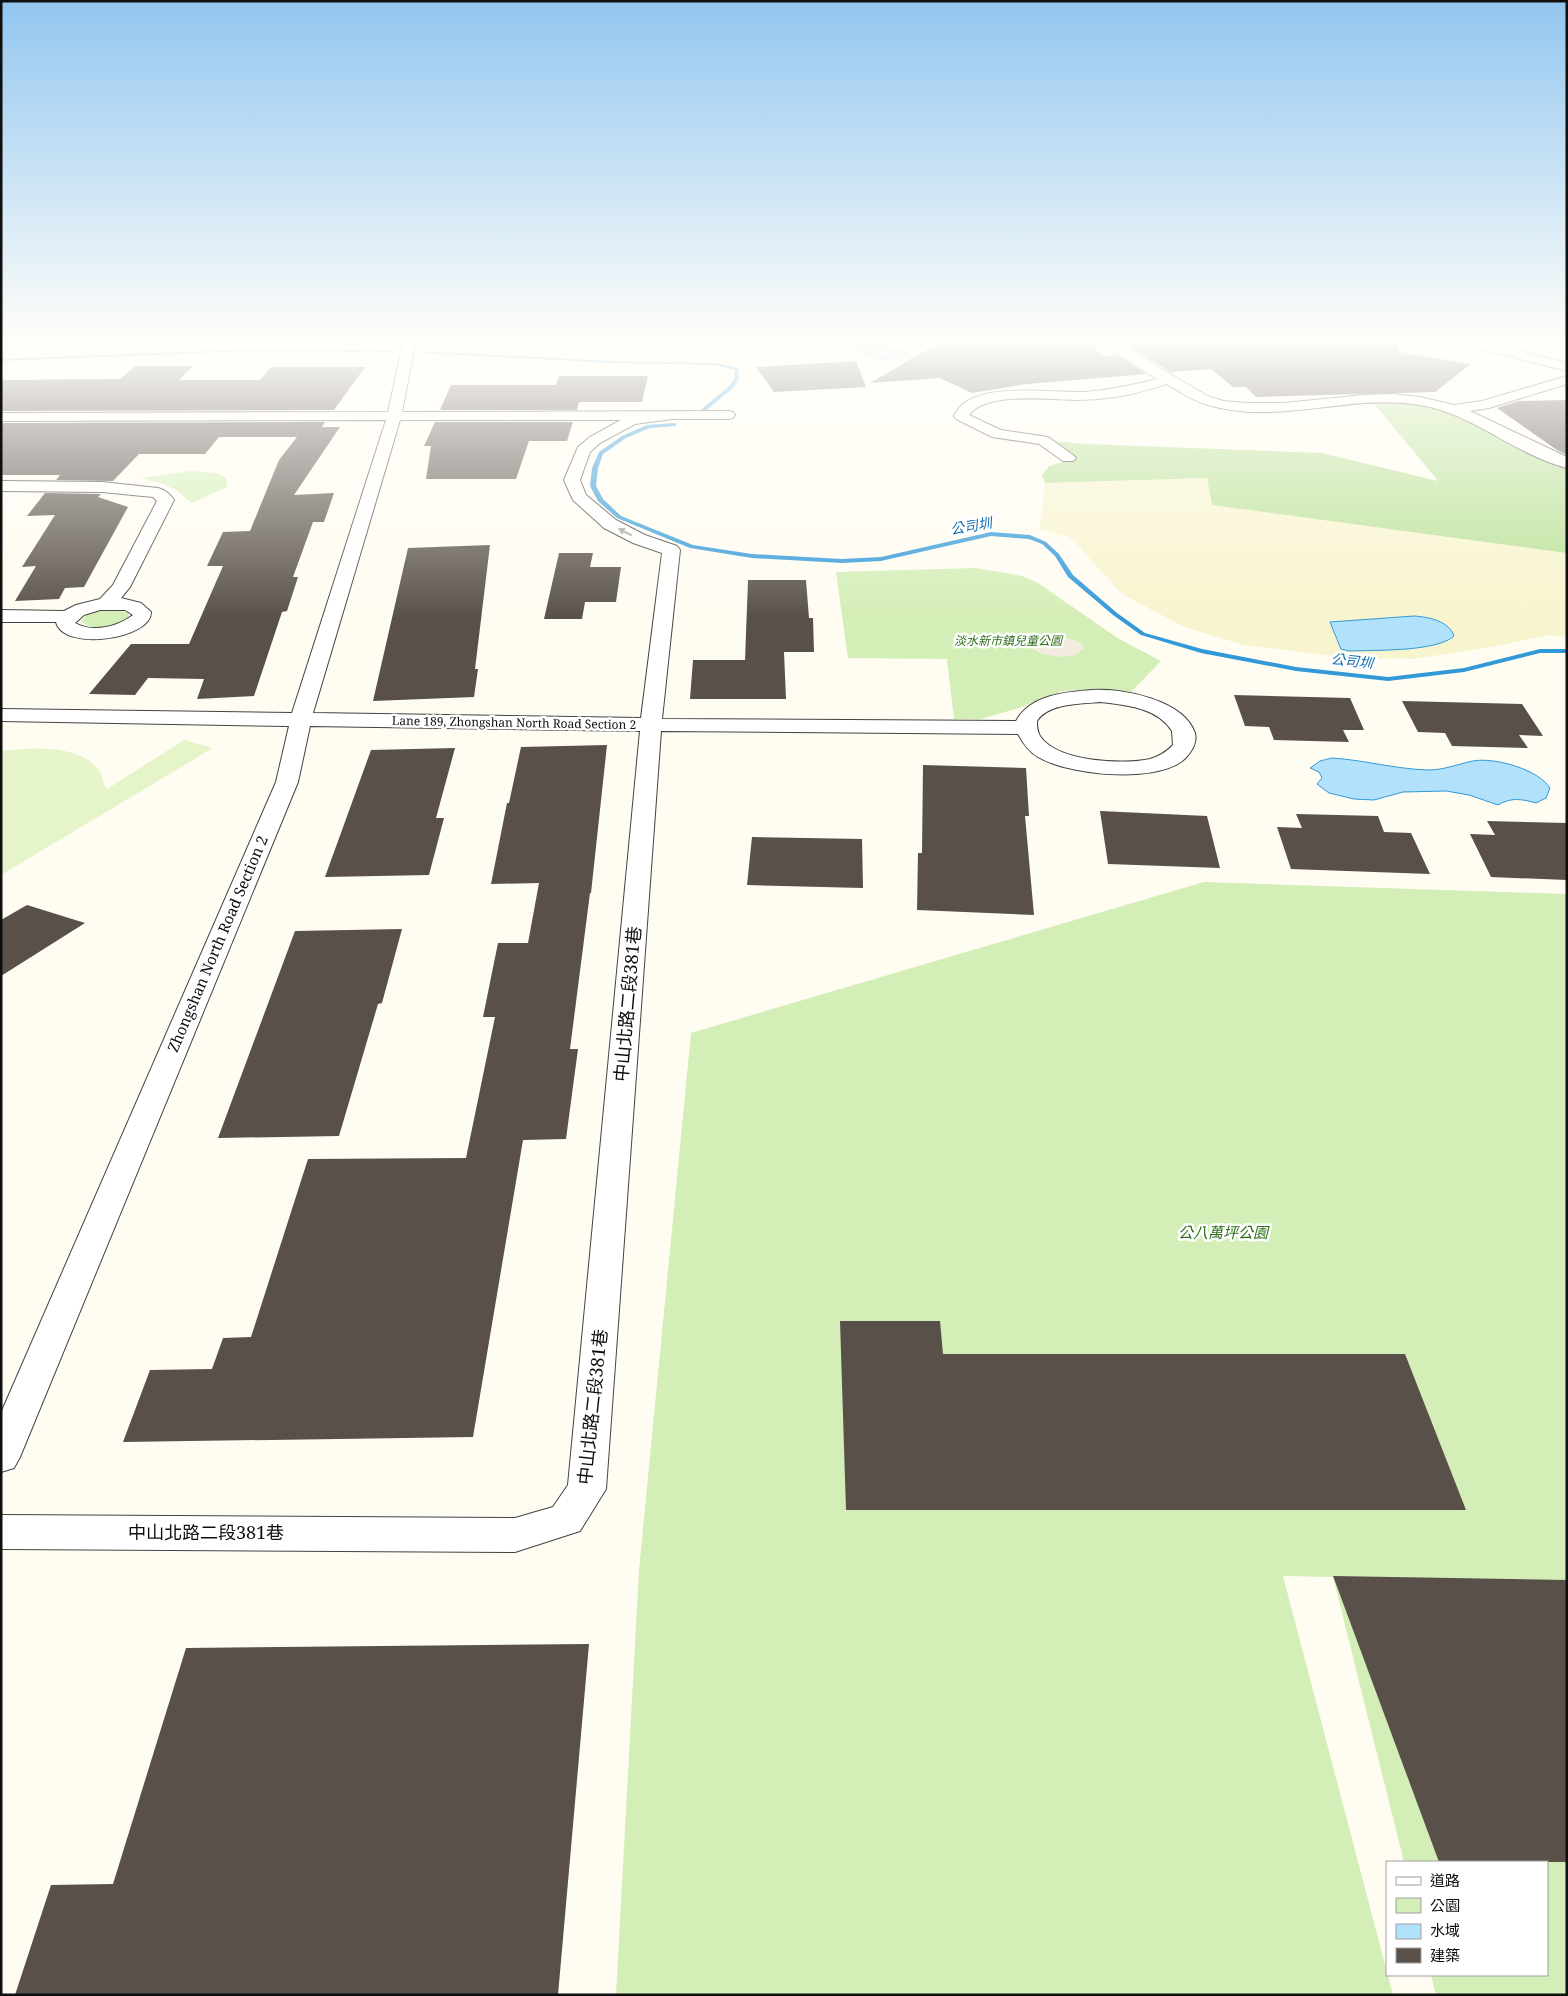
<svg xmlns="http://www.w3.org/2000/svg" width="1568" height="1996" font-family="'Noto Serif','Noto Sans TC',serif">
<rect width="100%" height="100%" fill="#fffcf2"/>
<path fill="#f8f4ce" d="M 1207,478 L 1567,552 L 1567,637 L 1548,635 L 1497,646 L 1413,659 L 1341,657 L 1244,645 L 1184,627 L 1122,594 L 1070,537 L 1040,529 L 1045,483 Z"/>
<g fill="#d4eeb7">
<path d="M 191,471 L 216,473 L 227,478 L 227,487 L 192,503 L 176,490 L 161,483 L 141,478 Z"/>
<path d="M 976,568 L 1022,576 L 1038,583 L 1119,639 L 1161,661 L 1131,692 L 1101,689 L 1062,691 L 1016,709 L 980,719 L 954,719 L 947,659 L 848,658 L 836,572 Z"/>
<path d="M 101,610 L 117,610 L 128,613 L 128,619 C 114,627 94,633 81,621 L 87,615 Z"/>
<path d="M 1204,882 L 1567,894 L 1567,1995 L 1436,1995 L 1431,1975 L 1547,1975 L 1547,1862 L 1404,1862 L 1333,1577 L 1283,1576 L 1393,1995 L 616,1995 L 639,1570 L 691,1033 Z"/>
</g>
<path fill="#b8e095" d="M 1372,401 L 1427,405 L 1457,414 L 1567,466 L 1567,553 L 1212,505 L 1207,478 L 1045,483 L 1042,475 L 1049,466 L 1073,459 L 1051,441 L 1087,444 L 1322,453 L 1438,481 Z"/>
<path fill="#e6f4ca" d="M 184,740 L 213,748 L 1,875 L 1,751 C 31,748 76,743 98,769 C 103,775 102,783 107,789 Z"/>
<path fill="#f1ecde" d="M 1058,635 L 1080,642 L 1084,649 L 1075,655 L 1059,657 L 1042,654 L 1032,648 L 1032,641 L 1036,638 Z"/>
<g fill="#b1e1fb" stroke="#3299d9">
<path d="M 869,344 L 898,349 L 899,351 L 909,353 C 890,368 868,356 849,347 L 865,346 Z"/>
<path d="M 1414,616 C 1429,617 1449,621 1454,636 C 1437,652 1374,650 1349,651 L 1341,649 L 1330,622 Z"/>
<path d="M 1332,758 C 1364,760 1395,769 1428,770 C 1444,770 1458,764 1473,761 C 1494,757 1538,769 1550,788 L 1546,798 L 1536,803 C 1522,799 1511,797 1498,805 L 1469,795 L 1446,791 L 1403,792 L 1374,800 L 1354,799 L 1329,793 L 1317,784 L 1322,778 L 1319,772 L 1310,768 L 1320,761 Z"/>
</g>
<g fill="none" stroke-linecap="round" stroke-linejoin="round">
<g fill="#3299d9" fill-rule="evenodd">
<path d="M 258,349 L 393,350 L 395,351 L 393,352 L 258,351 L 1,361 L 1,359 Z"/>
<path d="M 422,351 L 612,361 L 715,363 L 738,368 L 739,378 L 733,388 L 698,417 L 696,416 L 696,414 L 729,386 L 735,378 L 734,370 L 715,365 L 612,363 L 420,353 Z"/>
<path d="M 674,423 L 676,424 L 676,426 L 650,428 L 626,438 L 603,454 L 598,468 L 596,486 L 603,499 L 621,516 L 693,545 L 752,554 L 842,559 L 881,557 L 991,532 L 1030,535 L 1046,542 L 1059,554 L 1073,575 L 1117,613 L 1145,633 L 1202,649 L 1296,667 L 1388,677 L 1464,668 L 1540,649 L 1567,649 L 1567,653 L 1540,653 L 1464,672 L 1388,681 L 1296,671 L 1201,653 L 1141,635 L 1113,615 L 1068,577 L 1055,556 L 1042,544 L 1029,539 L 991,536 L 881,561 L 842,563 L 752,558 L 690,548 L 617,518 L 598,501 L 590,486 L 592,468 L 599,452 L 622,436 L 647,425 Z"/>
</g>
</g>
<g fill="#59504a">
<path d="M 946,339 L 1081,339 L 1107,357 L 1116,354 L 1146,374 L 1027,384 L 972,393 L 940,378 L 870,383 Z"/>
<path d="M 1151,339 L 1398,339 L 1399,352 L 1471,364 L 1435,392 L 1256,397 L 1246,387 L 1233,387 L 1211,369 L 1170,372 L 1131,347 Z"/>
<path d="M 856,361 L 866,387 L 774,392 L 756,367 Z"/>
<path d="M 135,366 L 193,366 L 179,380 L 260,380 L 271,367 L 365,367 L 334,410 L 1,411 L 1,380 L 120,379 Z"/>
<path d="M 559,376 L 648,376 L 642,402 L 579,402 L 577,410 L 440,410 L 451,385 L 556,385 Z"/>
<path d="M 1567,400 L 1567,455 L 1557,450 L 1497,408 L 1519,401 Z"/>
<path d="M 325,422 L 322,427 L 340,427 L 294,495 L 334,493 L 324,522 L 313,522 L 293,577 L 298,577 L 287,611 L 282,612 L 254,696 L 197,699 L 204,679 L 148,678 L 135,695 L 89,694 L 131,644 L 189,644 L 223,566 L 207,566 L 223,532 L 250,531 L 279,460 L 297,437 L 219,437 L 205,454 L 139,454 L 113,481 L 56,480 L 60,475 L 1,475 L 1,423 Z"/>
<path d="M 435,422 L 573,422 L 567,441 L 529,441 L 516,479 L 426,479 L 431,446 L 424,446 Z"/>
<path d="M 45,493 L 101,494 L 98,497 L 128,507 L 84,587 L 65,588 L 59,599 L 15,601 L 36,566 L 22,567 L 55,515 L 27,516 Z"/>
<path d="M 490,545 L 475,669 L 478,669 L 474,697 L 373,701 L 408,548 Z"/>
<path d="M 559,553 L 593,553 L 590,567 L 621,567 L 616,602 L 585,602 L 582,619 L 544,619 Z"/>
<path d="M 748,580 L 806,580 L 809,618 L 813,618 L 814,652 L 784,652 L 786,699 L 690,699 L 693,660 L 745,660 Z"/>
<path d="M 1234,695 L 1350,698 L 1364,730 L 1343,730 L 1349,742 L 1274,740 L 1269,727 L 1245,726 Z"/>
<path d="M 1402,701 L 1522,704 L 1543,736 L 1519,735 L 1528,748 L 1452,746 L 1445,733 L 1418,732 Z"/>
<path d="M 607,745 L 591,893 L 590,893 L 570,1049 L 578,1049 L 566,1139 L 523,1140 L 473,1437 L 123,1442 L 150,1370 L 212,1369 L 223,1338 L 251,1337 L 308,1159 L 466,1158 L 495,1017 L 483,1017 L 498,943 L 528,943 L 539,883 L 491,884 L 507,803 L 509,803 L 521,747 Z"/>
<path d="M 455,748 L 436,818 L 444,818 L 429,875 L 325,877 L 371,750 Z"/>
<path d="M 923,765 L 1026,768 L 1029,816 L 1025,816 L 1034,915 L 917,910 L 918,853 L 922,853 Z"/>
<path d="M 1100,811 L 1207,816 L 1220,868 L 1108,864 Z"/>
<path d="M 1296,814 L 1378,816 L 1384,832 L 1411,833 L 1430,874 L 1291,869 L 1277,827 L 1302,828 Z"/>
<path d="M 1487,821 L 1567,823 L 1567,880 L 1491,877 L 1470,834 L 1495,835 Z"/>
<path d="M 752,837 L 862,839 L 863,888 L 747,885 Z"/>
<path d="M 27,905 L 85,923 L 1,976 L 1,920 Z"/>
<path d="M 402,929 L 382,1003 L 378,1004 L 339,1136 L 218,1138 L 295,931 Z"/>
<path d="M 840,1321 L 940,1321 L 943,1354 L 1405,1354 L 1466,1510 L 846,1510 Z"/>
<path d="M 1333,1576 L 1567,1580 L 1567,1862 L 1439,1862 Z"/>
<path d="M 589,1644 L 558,1995 L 15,1995 L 51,1885 L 113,1884 L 186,1648 Z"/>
</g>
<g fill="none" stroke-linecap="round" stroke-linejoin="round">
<defs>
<g id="minor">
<path d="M 345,339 L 358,339 L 356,344 L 346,344 Z"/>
<path d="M 404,339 L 416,339 L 402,412 L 728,411 L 733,412 L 735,415 L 733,418 L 728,419 L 672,419 L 635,424 L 600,443 L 590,452 L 580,480 L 586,495 L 616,520 L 645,535 L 677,546 L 680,550 L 662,719 L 1016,721 C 1030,695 1065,692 1092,690 C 1123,688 1184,700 1195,733 C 1198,744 1189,756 1181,762 C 1150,783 1069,775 1038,757 C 1029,752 1023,743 1018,734 L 661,731 L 606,1489 L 580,1531 L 515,1552 L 1,1549 L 1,1515 L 515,1518 L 553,1507 L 568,1485 L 640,731 L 310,726 L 298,782 L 20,1457 L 14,1468 L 1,1472 L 1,1413 L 276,782 L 289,726 L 1,721 L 1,709 L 292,713 L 386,420 L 1,421 L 1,413 L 388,412 ZM 400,420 L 621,420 L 590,437 L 578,447 L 564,480 L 573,500 L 604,528 L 633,543 L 662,553 L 641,718 L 313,713 ZM 1100,702 C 1125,705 1157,707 1172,731 L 1173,745 C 1166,752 1160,756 1150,759 C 1124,765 1057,762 1040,736 C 1037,731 1037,726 1037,721 C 1048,703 1081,704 1100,702 Z"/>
<path d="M 1102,339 L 1116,339 L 1156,366 L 1208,396 L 1223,401 L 1247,403 L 1284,403 L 1364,395 L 1392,394 L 1420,397 L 1454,405 L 1482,401 L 1567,376 L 1567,384 L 1489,408 L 1470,411 L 1567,457 L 1567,468 C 1515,455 1474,414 1420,405 C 1349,393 1278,426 1208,405 C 1193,401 1180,392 1167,384 C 1150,389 1133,395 1115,397 C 1102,399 1089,400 1077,400 C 1050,400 987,391 969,415 L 1001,430 L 1048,437 L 1073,455 L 1076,458 L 1073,461 L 1063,461 L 1039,444 L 992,437 L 956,419 L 954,416 C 956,412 959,407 963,404 C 989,383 1053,393 1085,392 C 1110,390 1133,385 1157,379 L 1120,355 Z"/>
<path d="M 1452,339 L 1474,339 L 1567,363 L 1567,371 L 1454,342 Z"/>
<path d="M 1,481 L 102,482 L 158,488 C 165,490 170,494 174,500 L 130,587 L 121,598 L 141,603 L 151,612 C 152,639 63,652 56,622 L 1,622 L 1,610 L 64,611 L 76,605 L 100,599 L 113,585 L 157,501 L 153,497 L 102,492 L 1,491 ZM 100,610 L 125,610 L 133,615 C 117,627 93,633 75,623 L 84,615 Z"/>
</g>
</defs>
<use href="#minor" stroke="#424242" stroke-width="2"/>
<use href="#minor" fill="#fff" fill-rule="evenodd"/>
</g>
<defs><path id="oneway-solid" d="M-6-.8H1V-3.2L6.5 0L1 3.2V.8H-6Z" transform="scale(1.25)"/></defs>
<use fill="#9f9f9f" href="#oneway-solid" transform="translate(625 532) rotate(-153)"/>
<linearGradient id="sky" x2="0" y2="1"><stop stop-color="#92c6f0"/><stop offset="0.55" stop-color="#fffef9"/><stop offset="1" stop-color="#fffef9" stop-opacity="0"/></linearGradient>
<rect width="1568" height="619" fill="url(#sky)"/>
<g text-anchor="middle" stroke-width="5" stroke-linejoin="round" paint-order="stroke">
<g font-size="12" font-style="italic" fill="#2c6e19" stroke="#fff">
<text x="1008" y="645">淡水新市鎮兒童公園</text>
</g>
<g font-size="12" fill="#0f0f0f" stroke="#fff">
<text transform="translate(514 723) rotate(1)" y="4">Lane 189, Zhongshan North Road Section 2</text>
</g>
<g font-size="14" font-style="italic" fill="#0c6aad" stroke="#fff">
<text transform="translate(971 526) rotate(-10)" y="5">公司圳</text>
<text transform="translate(1352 661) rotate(6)" y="5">公司圳</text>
</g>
<g font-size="15" fill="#0f0f0f" stroke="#fff">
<text transform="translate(218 944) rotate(-67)" y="5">Zhongshan North Road Section 2</text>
</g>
<g font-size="15" font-style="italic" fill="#2c6e19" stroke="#fff">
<text x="1223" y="1238">公八萬坪公園</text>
</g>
<g font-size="18" fill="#0f0f0f" stroke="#fff">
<text transform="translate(628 1004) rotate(-85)" y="6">中山北路二段381巷</text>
<text transform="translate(593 1407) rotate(-84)" y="6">中山北路二段381巷</text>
<text x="206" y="1539">中山北路二段381巷</text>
</g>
</g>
<rect width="1568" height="1996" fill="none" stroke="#0f0f0f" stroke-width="5"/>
<rect x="1386" y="1861" width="162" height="115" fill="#ffffff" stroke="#9f9f9f"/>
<rect x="1396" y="1877" width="25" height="8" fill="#ffffff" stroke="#9f9f9f"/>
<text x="1430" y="1886" font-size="15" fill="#0f0f0f">道路</text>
<rect x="1396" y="1898" width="25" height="15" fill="#d4eeb7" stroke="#9f9f9f"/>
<text x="1430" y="1911" font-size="15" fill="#0f0f0f">公園</text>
<rect x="1396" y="1924" width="25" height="15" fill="#b1e1fb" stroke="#9f9f9f"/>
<text x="1430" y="1936" font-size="15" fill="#0f0f0f">水域</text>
<rect x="1396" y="1948" width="25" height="15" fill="#59504a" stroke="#9f9f9f"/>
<text x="1430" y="1961" font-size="15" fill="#0f0f0f">建築</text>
</svg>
